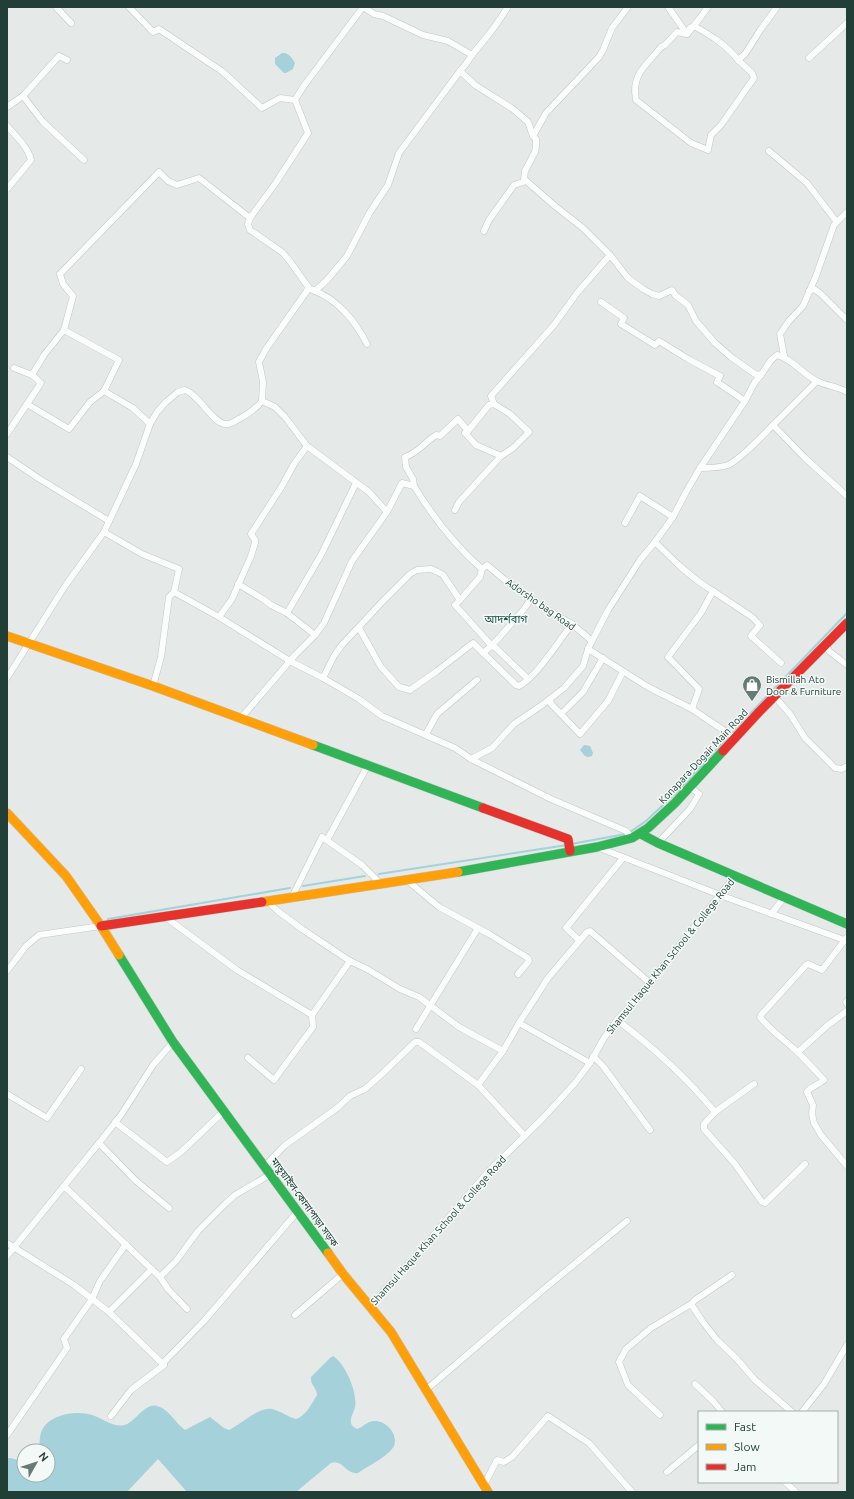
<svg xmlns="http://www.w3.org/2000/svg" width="854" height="1499" font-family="Ubuntu,'Noto Sans Bengali',sans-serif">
<rect width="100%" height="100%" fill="#e5eae8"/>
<g fill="#a4d1da">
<path d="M 282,53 C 289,52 292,58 295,63 L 293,69 L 286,73 L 284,73 L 275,64 L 275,58 Z"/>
<path d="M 584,745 L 590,746 L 593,753 L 592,756 L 588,757 L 585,756 L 580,750 Z"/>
<path d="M 333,1356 C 345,1363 358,1393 355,1407 C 354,1412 350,1417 351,1422 C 351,1426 354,1427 357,1429 C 363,1427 368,1421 374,1421 C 388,1420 401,1438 392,1449 C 385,1458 368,1466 358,1473 C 346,1475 343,1459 331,1463 L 296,1492 L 187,1492 L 158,1459 L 127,1492 L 7,1492 L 7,1458 L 11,1458 L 24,1462 L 24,1475 L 48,1475 L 48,1451 L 39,1451 C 40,1444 39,1436 42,1430 C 50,1414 77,1410 92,1415 C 102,1418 114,1428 124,1425 C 135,1423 145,1402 157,1406 C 169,1409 175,1423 185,1430 L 210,1417 L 224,1428 L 229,1430 C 241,1424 260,1406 272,1409 C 281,1411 288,1417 296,1419 C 306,1416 312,1403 317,1395 C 317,1388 310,1385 311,1377 L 330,1358 Z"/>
</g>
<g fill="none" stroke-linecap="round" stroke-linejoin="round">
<g stroke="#a4d1da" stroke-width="2">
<path d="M 630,832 L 646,821 L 679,790 L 742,722 L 847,613"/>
<path d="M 571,844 L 626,834"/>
<path d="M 379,874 L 567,845"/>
<path d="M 303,886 L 365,876"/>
<path d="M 108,919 L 290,888"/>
</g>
<defs>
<g id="street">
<path d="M 56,7 L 71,23"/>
<path d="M 129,7 L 153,32 L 159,29 L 223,72 L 262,108 L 280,98 L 295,100"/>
<path d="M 668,7 L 687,34 L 700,18 L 708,7"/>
<path d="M 690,28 L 694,26 C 710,35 727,45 738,60 L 745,54 L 761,29 L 777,7"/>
<path d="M 687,34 L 677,32 L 665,45 L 661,47 C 646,66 631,74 636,100 L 691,143 L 708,150 L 711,135 L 721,125 L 754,78 L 752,73 L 738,60"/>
<path d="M 472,55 L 493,29 L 508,7"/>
<path d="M 809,58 L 847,23"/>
<path d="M 23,96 L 43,122 L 84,160"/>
<path d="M 7,107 L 23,96 L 59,56 L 67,60"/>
<path d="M 7,126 C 16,136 28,147 31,160 L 7,189"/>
<path d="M 533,136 L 546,113 L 599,57 L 603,50 L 612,28 L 628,7"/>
<path d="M 769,151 L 807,183 L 836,221"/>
<path d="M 484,231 L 489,220 L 514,185 L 526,181"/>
<path d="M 309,288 L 315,291 L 327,280 L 347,256 L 370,212 L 388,185 L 399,153 L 460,71"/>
<path d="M 315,291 C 338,300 356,322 367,344"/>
<path d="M 809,291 L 814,289 L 820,293 L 847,320"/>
<path d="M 601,302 L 624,318 L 621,324 L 655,345 L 659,341 L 688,359 L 720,376 L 717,382 L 745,401"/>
<path d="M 64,330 L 119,360 L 104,391 L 133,408 L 150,424"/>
<path d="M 784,356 L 780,334 L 789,321 L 803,306 L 816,276 L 834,225 L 847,212"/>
<path d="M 32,375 L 44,355 L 64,330 L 73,296 L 63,284 L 60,274 L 159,172 L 168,181 L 177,185 L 199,178 L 250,218"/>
<path d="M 817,381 L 773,425 L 805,458 L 847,496"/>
<path d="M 262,401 L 263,382 L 259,362 L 266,349 L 309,288 L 289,260 L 282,252 L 250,230 L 248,224 L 250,218 L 275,184 L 308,133 L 295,100 L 303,87 L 363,7 L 374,14 L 383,16 L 423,35 L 448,41 L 472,55 L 466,64 L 460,71 L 475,85 L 513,109 L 528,122 L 533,136 L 536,139 L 536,146 L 535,152 L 525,171 L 524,179 L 555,206 L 583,228 L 610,255 L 628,278 L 643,289 L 652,294 L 659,296 L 672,290 L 675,295 L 688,305 L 696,321 L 715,343 L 731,357 L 755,374 L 761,375 L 771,360 L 777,355 C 793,359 802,374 817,381 C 826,386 837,386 847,392"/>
<path d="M 27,404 L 69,429 L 90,402 L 104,391"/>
<path d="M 468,431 L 465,433 L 476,445 L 501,456"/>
<path d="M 7,434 L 41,383 L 32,375 L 14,368"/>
<path d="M 7,457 L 38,478 L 109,521"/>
<path d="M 700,468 C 709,468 719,468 728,465 C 741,459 762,436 773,425"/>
<path d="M 414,486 L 413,479 L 406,467 L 405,457 C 418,453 425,442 436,435 L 440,436 L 458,419 L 468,431 L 489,405 L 494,404 L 491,396 L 554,325 L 577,293 L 610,255"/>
<path d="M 455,510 L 459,502 L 501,456 L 513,448 L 529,432 L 510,414 L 494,404"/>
<path d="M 625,523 L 640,496 L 673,517"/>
<path d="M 104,532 L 142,554 L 179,569 L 174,592 L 219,617 L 290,661 L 323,678 L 359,699 L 382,716 L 455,748 L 471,759 L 551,799 L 626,831 L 632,838"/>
<path d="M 655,542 C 673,560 691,578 713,591 L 701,613 L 668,657 L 699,689 L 692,709"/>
<path d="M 238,584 L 263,599 L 271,605 L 287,613 L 315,635"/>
<path d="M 713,591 L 752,617 L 760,625 L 751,636 L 781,663"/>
<path d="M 460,600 L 480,577 L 482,569"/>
<path d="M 287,613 L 321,555 L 356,483"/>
<path d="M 219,617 L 232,599 L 251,556 L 255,543 L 255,540 L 251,534 L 282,486 L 294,464 L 307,446"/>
<path d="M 359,628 L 381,667 L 399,687 L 410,690 L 437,671 L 473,643 L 516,685 L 519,686 C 536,678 560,639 572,624"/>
<path d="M 592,641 L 608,610 L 640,560 L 655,542 L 673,517 L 686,492 L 700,468 L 745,401 L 755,382 L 761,375"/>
<path d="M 826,645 L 829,651 L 847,665"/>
<path d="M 483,653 C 495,644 503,633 512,623 C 520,613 525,610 531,598"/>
<path d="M 7,678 L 65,586 L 104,532 L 136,464 L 150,424 L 157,412 L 166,402 L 178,392 L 185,390 C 199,395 213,423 225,424 C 229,425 234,422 237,420 C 247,415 255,410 262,401 L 275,407 L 285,417 L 307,446 L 369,492 L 387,512 L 402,483 L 414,486 C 433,517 454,545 482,569 L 487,565 L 505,580 L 541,606 L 572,624 L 592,641 L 588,649 L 648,687 L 692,709 L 735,738"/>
<path d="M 323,678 L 334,656 L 341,646 L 383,601 L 410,574 L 417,570 L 431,569 L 438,572 L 443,575 L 460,600 L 455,605 L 492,646 L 496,648 L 528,679"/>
<path d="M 153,686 L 161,657 L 169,597 L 174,592"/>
<path d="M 775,697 L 790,714 L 805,738 L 835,768 L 842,769 L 847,766"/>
<path d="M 550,699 L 551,704 L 561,714 L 583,692 L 603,658"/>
<path d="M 561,714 L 580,734 L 608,701 L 623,672"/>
<path d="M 241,718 L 295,655 L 315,635 L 324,623 L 352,561 L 387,512"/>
<path d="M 426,734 L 437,714 L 477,680"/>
<path d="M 471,759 L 492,748 L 514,724 L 542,705 L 564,688 L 583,666 L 588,649"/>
<path d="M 327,840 L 368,765"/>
<path d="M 658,843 L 690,809 L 699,794 L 690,787"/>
<path d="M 597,847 L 720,895 L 847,941"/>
<path d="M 408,881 L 439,907 L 489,934 L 528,958 L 529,961 L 518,974"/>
<path d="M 291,899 L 322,837 L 362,865 L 381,884"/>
<path d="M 267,901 L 279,912 L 302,929 L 350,961 L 367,969 L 400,989 L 419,997 L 459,1027 L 503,1051"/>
<path d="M 771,914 L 784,898"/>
<path d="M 164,916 L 237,970 L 312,1015"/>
<path d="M 847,937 L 822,970 L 808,964 L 806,965 L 761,1015 L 760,1017 C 769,1029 782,1038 793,1048 C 804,1058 814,1069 824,1080 C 819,1085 811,1086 807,1092 L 813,1105 L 812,1114 L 814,1123 L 821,1135 L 847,1166"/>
<path d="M 579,940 L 566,928 L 623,858"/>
<path d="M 7,971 L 26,946 L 39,935 L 101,926"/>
<path d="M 847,1001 L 846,1002 L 847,1004"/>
<path d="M 617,1020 C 653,1047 686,1077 715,1112"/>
<path d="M 519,1023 L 590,1063"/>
<path d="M 416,1029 L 478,928"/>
<path d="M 798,1052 L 828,1025 L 847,1011"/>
<path d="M 593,1056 L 603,1066 L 650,1130"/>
<path d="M 248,1058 L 274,1080 L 313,1027 L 312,1015 L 314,1012 L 350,961"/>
<path d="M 754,1084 L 715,1112 L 704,1124 L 704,1129 L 735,1164 L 762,1202 L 765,1203 L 805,1164"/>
<path d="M 478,1085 L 503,1051 L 519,1023 L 548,978 L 587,932 L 590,931 L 650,983"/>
<path d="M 7,1094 L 47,1118 L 81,1069"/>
<path d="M 115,1122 L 167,1162 L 181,1152 L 224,1111"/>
<path d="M 99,1143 L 135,1180 L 169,1208"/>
<path d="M 265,1166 L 284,1146 L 337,1108 L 350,1096 L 365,1089 L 382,1074 L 415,1042 L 419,1042 L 478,1085 L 525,1136"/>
<path d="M 64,1186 L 160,1277 L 168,1289 L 187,1309"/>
<path d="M 7,1243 L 74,1285 L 109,1312 L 164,1365 L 131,1390 L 111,1416"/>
<path d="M 7,1256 L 99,1143 L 121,1115 L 153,1065 L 173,1042"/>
<path d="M 160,1277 L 176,1261 L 198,1231 L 226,1203 L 235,1195 L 271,1174"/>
<path d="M 691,1304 L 695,1300 L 732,1275"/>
<path d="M 369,1307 L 420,1251 L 487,1173 L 543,1118 L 575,1083 L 590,1063 L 604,1038 L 617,1020 L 639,996 L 735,876"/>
<path d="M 109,1312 L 152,1269"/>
<path d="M 295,1315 L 343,1274"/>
<path d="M 162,1364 L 204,1321 L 298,1211"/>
<path d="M 695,1384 L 714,1402 L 722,1412"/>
<path d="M 427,1389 L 544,1289 L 627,1221"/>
<path d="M 802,1412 L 824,1384 L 847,1345"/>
<path d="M 660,1415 L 628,1385 L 619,1362 L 626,1349 L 651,1328 L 691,1304 L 703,1322 L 717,1340 L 736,1358 L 755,1380 L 792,1412"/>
<path d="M 7,1435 L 67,1348 L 64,1339 L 92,1299 L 100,1281 L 126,1244"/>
<path d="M 667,1472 L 699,1445"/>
<path d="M 785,1482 L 796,1492"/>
<path d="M 484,1485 L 497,1460 L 504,1462 L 512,1457 L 548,1416 L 589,1443 L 632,1492"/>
</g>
<g id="fast">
<path d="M 313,745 L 483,808"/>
<path d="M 641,834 L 658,843 L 847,924"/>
<path d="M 458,872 L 597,847 L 632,838 L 648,828 L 675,803 L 723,751"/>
<path d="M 119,955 L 173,1042 L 328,1253"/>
</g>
<g id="slow">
<path d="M 7,636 L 153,686 L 313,745"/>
<path d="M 7,813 L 66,876 L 101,926 L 119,955"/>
<path d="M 262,902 L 458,872"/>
<path d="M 328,1253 L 343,1274 L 391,1332 L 488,1492"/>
</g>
<g id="jam">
<path d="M 723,751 L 758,713 L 847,623"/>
<path d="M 483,808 L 568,839 L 570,851"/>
<path d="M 101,926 L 262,902"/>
</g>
</defs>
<use href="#street" stroke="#c2c7c5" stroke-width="7"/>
<use href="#fast" stroke="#c0c8c5" stroke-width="10"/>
<use href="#slow" stroke="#c0c8c5" stroke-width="10"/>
<use href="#jam" stroke="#c0c8c5" stroke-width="10"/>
<use href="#street" stroke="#fbfcfc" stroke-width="6"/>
<use href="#fast" stroke="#30b455" stroke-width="9"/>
<use href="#slow" stroke="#ff9f0a" stroke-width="9"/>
<use href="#jam" stroke="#e5322d" stroke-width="9"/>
</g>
<defs>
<symbol id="shop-pin" viewBox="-11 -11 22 30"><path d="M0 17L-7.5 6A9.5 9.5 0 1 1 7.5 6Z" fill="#667b75" stroke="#f3f9f6"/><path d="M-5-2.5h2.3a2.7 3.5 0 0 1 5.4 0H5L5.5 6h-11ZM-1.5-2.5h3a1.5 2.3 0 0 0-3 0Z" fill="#fff"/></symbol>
</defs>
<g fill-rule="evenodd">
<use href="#shop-pin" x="741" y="674" width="22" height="30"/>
</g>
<g text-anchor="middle" stroke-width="3" stroke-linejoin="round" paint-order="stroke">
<g font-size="10" fill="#213f37" stroke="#f3f9f6">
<text transform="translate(541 604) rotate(35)" y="4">Adorsho bag Road</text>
<text transform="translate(703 756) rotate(-47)" y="4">Konapara-Dogair Main Road</text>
<text transform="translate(670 956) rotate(-51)" y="4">Shamsul Haque Khan School &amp; College Road</text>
<text transform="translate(305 1202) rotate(54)" y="4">মাতুয়াইল-কোনাপাড়া সড়ক</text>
<text transform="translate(438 1230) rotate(-48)" y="4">Shamsul Haque Khan School &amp; College Road</text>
</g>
<g font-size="10" fill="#213f37" stroke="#f3f9f6" text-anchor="start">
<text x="766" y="683">Bismillah Ato<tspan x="766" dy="12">Door &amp; Furniture</tspan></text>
</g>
<g font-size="11" fill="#1c5146" stroke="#f3f9f6">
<text x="506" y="623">আদর্শবাগ</text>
</g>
</g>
<rect width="854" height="1499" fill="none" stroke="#213f37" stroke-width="16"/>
<rect x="698" y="1411" width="140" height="72" fill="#f3f9f6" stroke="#9fafaa"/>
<rect x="706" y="1424" width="20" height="6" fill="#30b455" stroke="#9fafaa"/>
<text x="734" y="1431" font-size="12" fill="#213f37">Fast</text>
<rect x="706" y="1444" width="20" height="6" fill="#ff9f0a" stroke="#9fafaa"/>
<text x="734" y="1451" font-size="12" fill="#213f37">Slow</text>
<rect x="706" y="1464" width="20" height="6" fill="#e5322d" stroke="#9fafaa"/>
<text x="734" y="1471" font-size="12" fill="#213f37">Jam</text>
<g transform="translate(36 1463) rotate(51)"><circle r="19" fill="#f3f9f6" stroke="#9fafaa"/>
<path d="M0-3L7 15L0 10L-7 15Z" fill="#667b75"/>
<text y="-6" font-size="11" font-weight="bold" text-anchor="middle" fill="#213f37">N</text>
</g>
</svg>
